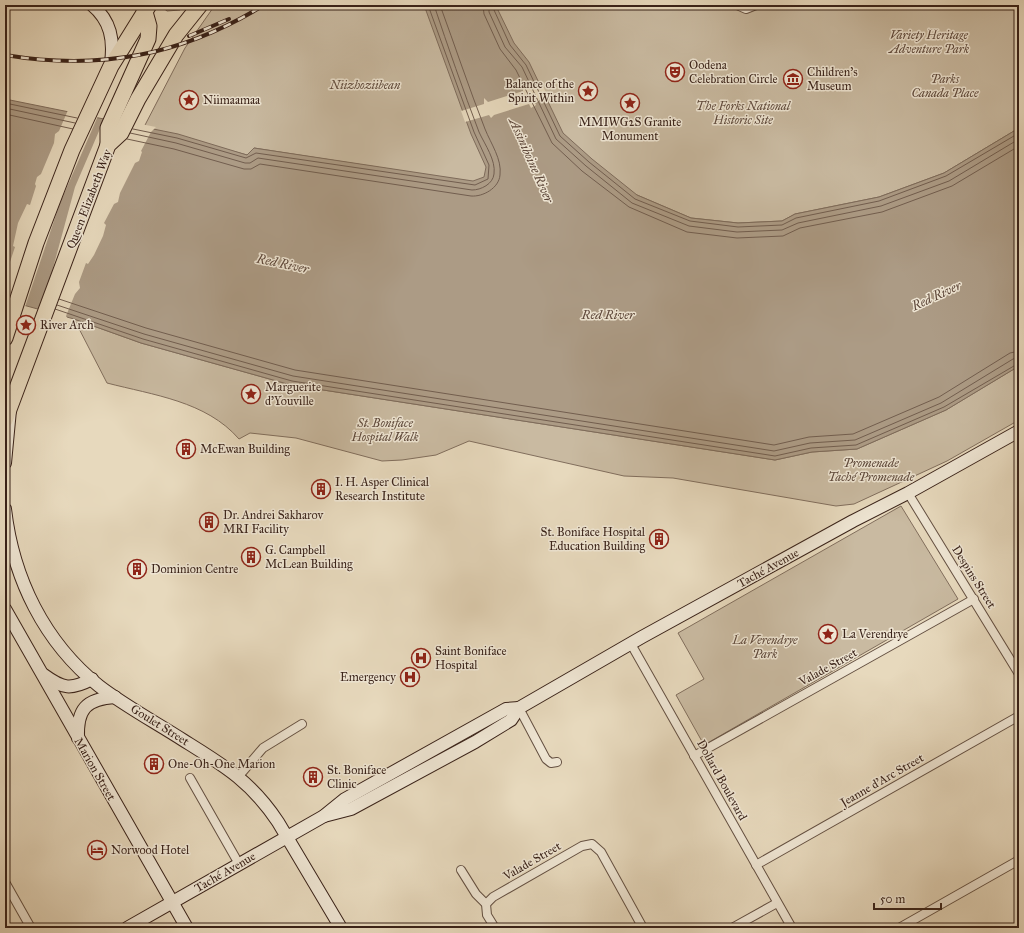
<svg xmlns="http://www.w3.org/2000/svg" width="1024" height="933" font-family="'IM FELL Great Primer',serif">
<rect width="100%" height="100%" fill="#e7d9bd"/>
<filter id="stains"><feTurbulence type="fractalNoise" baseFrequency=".005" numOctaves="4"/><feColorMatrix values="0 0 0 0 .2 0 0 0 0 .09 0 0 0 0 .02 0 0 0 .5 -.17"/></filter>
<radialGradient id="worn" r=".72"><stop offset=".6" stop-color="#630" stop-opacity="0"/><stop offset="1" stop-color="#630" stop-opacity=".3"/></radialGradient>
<g fill="#c9baa1" stroke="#816e5d">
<path d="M 163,5 L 183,5 L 180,10 L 167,11 L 162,7 Z"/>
<path d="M 215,5 L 1019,5 L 1019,128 L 944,173 L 879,197 L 795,214 L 782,221 L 738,223 L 691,218 L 637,195 L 473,182 L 254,148 L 247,155 L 144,127 L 185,48 Z"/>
<path d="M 74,319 L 141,343 L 291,385 L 775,460 L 812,452 L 857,449 L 946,410 L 1019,366 L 1019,420 L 947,461 L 854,504 L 836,506 L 673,478 L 624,476 L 469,441 L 436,455 L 402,460 L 382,461 L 296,438 L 250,433 L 239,439 C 206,401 153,395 107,383 Z"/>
<path d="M 901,506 L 958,599 L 704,745 L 676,695 L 704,679 L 678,633 Z"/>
</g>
<path fill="#ac9b85" stroke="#7e6b5a" d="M 424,5 L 503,5 L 497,8 L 514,43 L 529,62 L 563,133 L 592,159 L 637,195 L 691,218 L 738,223 L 782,221 L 795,214 L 879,197 L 944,173 L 1019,128 L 1019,366 L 946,410 L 857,449 L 812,452 L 775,460 L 291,385 L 141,343 L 74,319 L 5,300 L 5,99 L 178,134 L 247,155 L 254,148 L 473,181 L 484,177 L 486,167 L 471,134 Z"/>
<g fill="#e7d9bd">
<path d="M 523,83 L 527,85 L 530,90 L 530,88 L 534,87 L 535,88 L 543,86 L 548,97 L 539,100 L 539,101 L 535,103 L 536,105 L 531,108 L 529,104 L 494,115 L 491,118 L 489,115 L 465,122 L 461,111 L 484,104 L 484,98 L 488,102 L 523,91 Z"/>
<path d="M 68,110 L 98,116 L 60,203 L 25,307 L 5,302 L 5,269 L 9,265 L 15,247 L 13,246 L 18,223 L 27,204 L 30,205 L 36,186 L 35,184 L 37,177 L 41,174 L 54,143 L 55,134 L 59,131 Z"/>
<path d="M 105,117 L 156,127 L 151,132 L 141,151 L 142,152 L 139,161 L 135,163 L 120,193 L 118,202 L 114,204 L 104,223 L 106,225 L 103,236 L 94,255 L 88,264 L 86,263 L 79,282 L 80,288 L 75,294 L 66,316 L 68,319 L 37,311 L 50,279 L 75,187 Z"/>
</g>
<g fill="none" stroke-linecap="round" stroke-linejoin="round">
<g stroke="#725e4f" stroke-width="1">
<path d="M 483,5 L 484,14 L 500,49 L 516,70 L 552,143 L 582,171 L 629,207 L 687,232 L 737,238 L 783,236 L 800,228 L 882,212 L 952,186 L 1019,146"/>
<path d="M 489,5 L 489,12 L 505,47 L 522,67 L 556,139 L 586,166 L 632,203 L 689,226 L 737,232 L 782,230 L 798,223 L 881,206 L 949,181 L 1019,139"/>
<path d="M 495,5 L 494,10 L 510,45 L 526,65 L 560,136 L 589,162 L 635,199 L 690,221 L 738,227 L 782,225 L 796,218 L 879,201 L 946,176 L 1019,133"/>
<path d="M 5,103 L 77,118"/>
<path d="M 5,108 L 75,123"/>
<path d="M 5,114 L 73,129"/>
<path d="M 133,129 L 177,138 L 246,158 L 256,153 L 475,185 L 488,179 L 489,165 L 474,132 L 428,5"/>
<path d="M 130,133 L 176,143 L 245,163 L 250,163 L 258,158 L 472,190 C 481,190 493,184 494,174 C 496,160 485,145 479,132 C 463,90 448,47 434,5"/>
<path d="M 127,139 L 174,149 L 244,169 L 251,169 L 260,164 L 471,196 C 483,197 499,188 500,175 C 502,159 491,144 485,129 C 469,88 455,46 440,5"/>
<path d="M 59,299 L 146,328 L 295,370 L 774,445 L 809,437 L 853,434 L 939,397 L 1010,353 L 1019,351"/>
<path d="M 57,305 L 144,334 L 293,376 L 774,451 L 810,443 L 855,440 L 941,403 L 1013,359 L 1019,357"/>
<path d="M 55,309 L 143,339 L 292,381 L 775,456 L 811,448 L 856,445 L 944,407 L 1019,363"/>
</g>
<defs>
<g id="street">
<path d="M 737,5 L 746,9 L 756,5"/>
<path d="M 908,493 L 1019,674"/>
<path d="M 631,644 L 792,928"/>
<path d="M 519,708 L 546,759 L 551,763 L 557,762"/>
<path d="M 694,756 L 974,599"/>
<path d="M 239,776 L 263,748 L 302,724"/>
<path d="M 190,778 L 239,864"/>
<path d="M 756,865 L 1019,716"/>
<path d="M 461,870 L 476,894 L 486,904 L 487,915 L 495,928"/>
<path d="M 5,882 L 31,928"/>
<path d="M 486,904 L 493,897 L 582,846 L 592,844 L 601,852 L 643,928"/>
<path d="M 732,928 L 777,903"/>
<path d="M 899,928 L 1019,860"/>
</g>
<g id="secondary">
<path d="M 92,5 C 111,21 114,40 111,63"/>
<path d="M 5,463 L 10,410"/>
<path d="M 5,509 C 13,578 44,642 99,686 C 125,706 155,722 183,740 C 223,765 251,781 278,822 L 341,928"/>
<path d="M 5,609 L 187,928"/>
<path d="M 44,675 C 63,689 71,690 92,679"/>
<path d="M 78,738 C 77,709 86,699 115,697"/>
<path d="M 324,816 L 351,809 L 475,742 L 511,720 L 519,708 L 642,637 L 853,521 L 908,493 L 1019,431"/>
<path d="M 127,928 L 324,816 L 345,799 L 506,709 L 519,708"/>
</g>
<g id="highway">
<path d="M 108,145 L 108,128 L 148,39 L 149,26 L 143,5"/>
<path d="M 5,338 L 36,243 L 72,150 L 111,66 L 149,5"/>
<path d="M 5,420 L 108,145 L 121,133 L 138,99 L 176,35 L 200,5"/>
</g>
</defs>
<use href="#street" stroke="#645042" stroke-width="10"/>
<use href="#secondary" stroke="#392219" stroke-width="14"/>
<use href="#highway" stroke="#392219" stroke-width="17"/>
<use href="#street" stroke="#efe6d4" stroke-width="8"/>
<use href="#secondary" stroke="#efe6d4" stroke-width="12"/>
<use href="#highway" stroke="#e7d9bd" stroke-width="15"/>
<defs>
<g id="rail">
<path d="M 189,36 L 229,19"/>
<path d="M 5,55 C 100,71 183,55 264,5"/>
</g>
</defs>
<use href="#rail" stroke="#392219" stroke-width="4"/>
<use href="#rail" stroke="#efe6d4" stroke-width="2.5" stroke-dasharray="8" stroke-linecap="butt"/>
</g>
<defs>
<symbol id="theatre-ring" viewBox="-11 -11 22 22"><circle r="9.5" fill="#efe6d4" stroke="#8f2418" stroke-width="1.5"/><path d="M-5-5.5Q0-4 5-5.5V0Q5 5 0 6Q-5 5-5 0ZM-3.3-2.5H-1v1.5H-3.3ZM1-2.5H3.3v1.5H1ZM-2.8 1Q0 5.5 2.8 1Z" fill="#8f2418"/></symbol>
<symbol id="museum-ring" viewBox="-11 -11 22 22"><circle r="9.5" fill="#efe6d4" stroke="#8f2418" stroke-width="1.5"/><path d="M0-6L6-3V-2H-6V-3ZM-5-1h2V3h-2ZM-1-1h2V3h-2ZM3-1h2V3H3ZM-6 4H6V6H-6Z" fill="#8f2418"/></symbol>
<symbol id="sight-ring" viewBox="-11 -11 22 22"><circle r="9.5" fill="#efe6d4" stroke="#8f2418" stroke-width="1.5"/><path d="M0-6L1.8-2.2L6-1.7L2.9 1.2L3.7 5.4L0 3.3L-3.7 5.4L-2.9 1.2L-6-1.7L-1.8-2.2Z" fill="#8f2418"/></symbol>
<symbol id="building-ring" viewBox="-11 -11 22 22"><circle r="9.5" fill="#efe6d4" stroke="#8f2418" stroke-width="1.5"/><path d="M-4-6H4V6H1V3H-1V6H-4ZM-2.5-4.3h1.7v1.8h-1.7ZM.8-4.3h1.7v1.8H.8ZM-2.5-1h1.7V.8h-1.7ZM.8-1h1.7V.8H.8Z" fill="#8f2418"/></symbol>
<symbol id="hospital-ring" viewBox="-11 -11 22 22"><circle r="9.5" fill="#efe6d4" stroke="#8f2418" stroke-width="1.5"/><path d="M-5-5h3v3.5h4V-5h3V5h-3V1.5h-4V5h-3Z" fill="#8f2418"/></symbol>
<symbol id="hotel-ring" viewBox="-11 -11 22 22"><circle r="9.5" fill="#efe6d4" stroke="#8f2418" stroke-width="1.5"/><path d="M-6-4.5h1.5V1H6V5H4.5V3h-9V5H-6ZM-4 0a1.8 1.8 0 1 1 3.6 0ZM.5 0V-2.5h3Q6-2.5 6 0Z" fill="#8f2418"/></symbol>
</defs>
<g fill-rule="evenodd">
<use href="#theatre-ring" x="664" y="61" width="22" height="22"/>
<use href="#museum-ring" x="782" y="68" width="22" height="22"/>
<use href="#sight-ring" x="577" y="80" width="22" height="22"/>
<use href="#sight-ring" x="178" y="89" width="22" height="22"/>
<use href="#sight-ring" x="619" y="92" width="22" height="22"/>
<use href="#sight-ring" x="15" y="314" width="22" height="22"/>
<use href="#sight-ring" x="240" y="383" width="22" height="22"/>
<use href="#building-ring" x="175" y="438" width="22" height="22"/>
<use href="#building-ring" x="310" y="478" width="22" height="22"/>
<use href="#building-ring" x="198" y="511" width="22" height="22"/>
<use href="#building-ring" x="648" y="528" width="22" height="22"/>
<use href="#building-ring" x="240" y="546" width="22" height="22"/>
<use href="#building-ring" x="126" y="558" width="22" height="22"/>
<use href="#sight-ring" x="817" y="623" width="22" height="22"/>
<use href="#hospital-ring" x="410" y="647" width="22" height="22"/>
<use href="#hospital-ring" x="399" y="666" width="22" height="22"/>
<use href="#building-ring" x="143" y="753" width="22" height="22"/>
<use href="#building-ring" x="302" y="766" width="22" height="22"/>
<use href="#hotel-ring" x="86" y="839" width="22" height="22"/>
</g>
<g text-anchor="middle" stroke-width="3" stroke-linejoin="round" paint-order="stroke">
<g font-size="12" font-style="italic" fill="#5d483b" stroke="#efe6d4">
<text x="929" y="39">Variety Heritage<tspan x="929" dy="14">Adventure Park</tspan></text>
<text x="945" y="83">Parks<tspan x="945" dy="14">Canada Place</tspan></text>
<text x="365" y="89">Niizhoziibean</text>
<text x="743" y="110">The Forks National<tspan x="743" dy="14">Historic Site</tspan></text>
<text x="385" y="427">St. Boniface<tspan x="385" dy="14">Hospital Walk</tspan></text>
<text x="871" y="467">Promenade<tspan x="871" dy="14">Taché Promenade</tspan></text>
<text x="765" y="644">La Verendrye<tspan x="765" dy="14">Park</tspan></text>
</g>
<g font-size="12" fill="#392219" stroke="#efe6d4" text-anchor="start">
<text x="689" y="69">Oodena<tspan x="689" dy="14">Celebration Circle</tspan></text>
<text x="807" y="76">Children's<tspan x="807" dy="14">Museum</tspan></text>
<text x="574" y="88" text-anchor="end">Balance of the<tspan x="574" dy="14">Spirit Within</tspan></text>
<text x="203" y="104">Niimaamaa</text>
<text x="630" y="126" text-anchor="middle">MMIWG2S Granite<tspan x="630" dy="14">Monument</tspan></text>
<text x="40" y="329">River Arch</text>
<text x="265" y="391">Marguerite<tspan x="265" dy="14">d’Youville</tspan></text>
<text x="200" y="453">McEwan Building</text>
<text x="335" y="486">I. H. Asper Clinical<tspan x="335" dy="14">Research Institute</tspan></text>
<text x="223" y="519">Dr. Andrei Sakharov<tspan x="223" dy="14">MRI Facility</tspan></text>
<text x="645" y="536" text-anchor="end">St. Boniface Hospital<tspan x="645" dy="14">Education Building</tspan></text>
<text x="265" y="554">G. Campbell<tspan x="265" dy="14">McLean Building</tspan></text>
<text x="151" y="573">Dominion Centre</text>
<text x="842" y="638">La Verendrye</text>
<text x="435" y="655">Saint Boniface<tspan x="435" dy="14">Hospital</tspan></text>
<text x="396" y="681" text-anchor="end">Emergency</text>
<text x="168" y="768">One-Oh-One Marion</text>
<text x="327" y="774">St. Boniface<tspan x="327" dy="14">Clinic</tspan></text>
<text x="111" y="854">Norwood Hotel</text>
</g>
<g font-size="12" fill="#392219" stroke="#efe6d4">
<text transform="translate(89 199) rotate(-69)" y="4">Queen Elizabeth Way</text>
<text transform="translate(768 568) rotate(-29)" y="4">Taché Avenue</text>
<text transform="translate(974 577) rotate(58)" y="4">Despins Street</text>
<text transform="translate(828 667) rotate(-29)" y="4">Valade Street</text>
<text transform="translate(160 725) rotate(32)" y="4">Goulet Street</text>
<text transform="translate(95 769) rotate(60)" y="4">Marion Street</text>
<text transform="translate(722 780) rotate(61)" y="4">Dollard Boulevard</text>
<text transform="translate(882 780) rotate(-30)" y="4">Jeanne d’Arc Street</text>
<text transform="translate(532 861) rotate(-30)" y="4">Valade Street</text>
<text transform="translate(225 872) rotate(-30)" y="4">Taché Avenue</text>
</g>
<g font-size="13" font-style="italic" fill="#5c4639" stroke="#efe6d4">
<text transform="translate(532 160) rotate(66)" y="5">Assiniboine River</text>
<text transform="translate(283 263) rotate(12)" y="5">Red River</text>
<text transform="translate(936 295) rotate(-25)" y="5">Red River</text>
<text x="608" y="319">Red River</text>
</g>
</g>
<rect width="1024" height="933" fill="none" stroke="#e7d9bd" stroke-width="20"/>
<rect x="6" y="6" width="1012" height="921" fill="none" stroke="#392219" stroke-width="2"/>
<rect x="10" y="10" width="1004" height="913" fill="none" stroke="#392219"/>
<path d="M874 903v6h67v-6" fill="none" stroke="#392219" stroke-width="2"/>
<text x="880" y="903" font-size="12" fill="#392219" stroke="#efe6d4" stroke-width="3" paint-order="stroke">50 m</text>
<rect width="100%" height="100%" filter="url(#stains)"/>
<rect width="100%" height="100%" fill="url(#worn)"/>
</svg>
